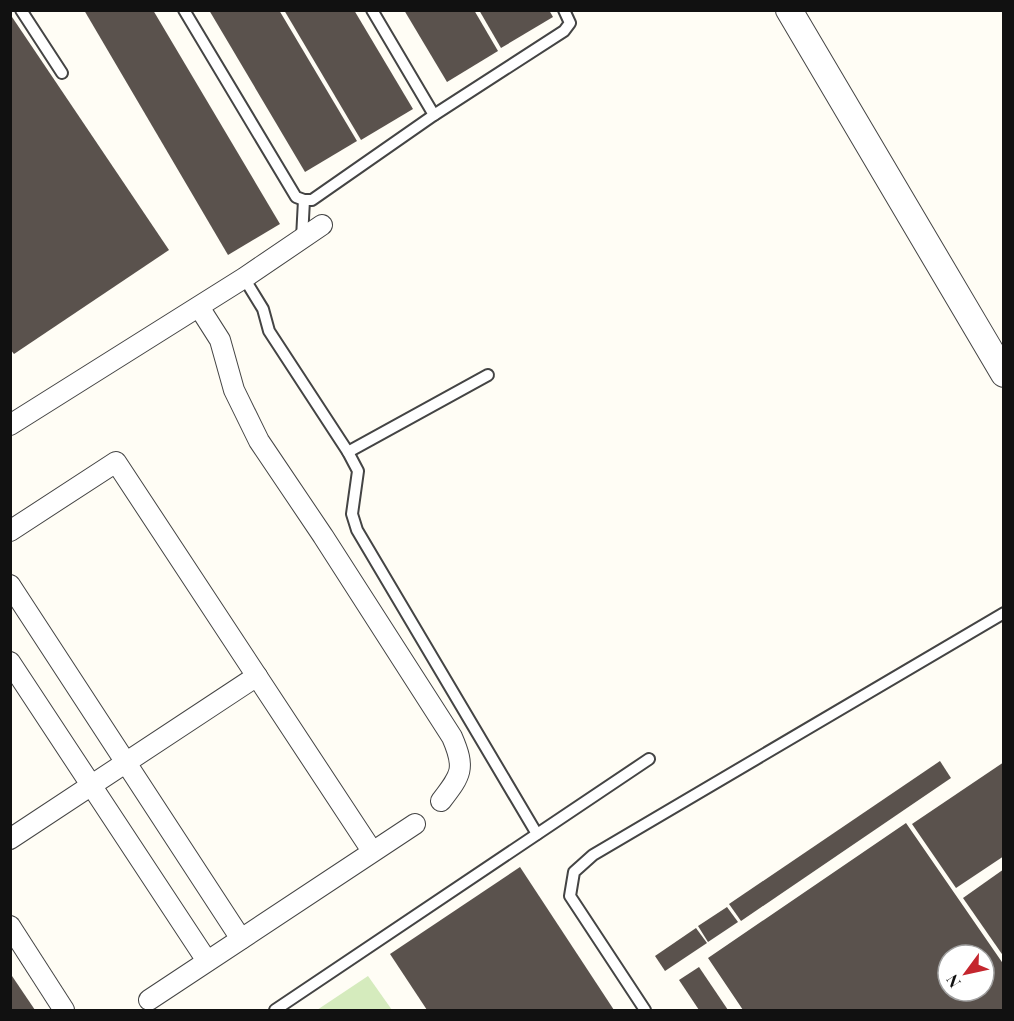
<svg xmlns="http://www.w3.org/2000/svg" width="1014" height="1021" font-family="'Playfair Display',serif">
<rect width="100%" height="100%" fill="#fffdf5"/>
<path fill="#d5ebbd" d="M 368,976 L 392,1010 L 317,1010 Z"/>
<g fill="#5a524d" fill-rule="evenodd">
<path d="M 84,10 L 153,10 L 280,224 L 228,255 Z"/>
<path d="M 209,10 L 279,10 L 357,141 L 305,172 Z"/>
<path d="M 284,10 L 354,10 L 413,109 L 361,140 Z"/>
<path d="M 404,10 L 474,10 L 498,51 L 447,82 Z"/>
<path d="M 479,10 L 549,10 L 553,17 L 501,48 Z"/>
<path d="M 10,14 L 169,250 L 14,354 L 10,349 Z"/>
<path d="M 940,761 L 951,778 L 741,921 L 729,904 Z"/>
<path d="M 1004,762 L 1004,856 L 956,888 L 912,824 Z"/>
<path d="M 906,823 L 1004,965 L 1004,1010 L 743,1010 L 708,958 ZM 948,955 L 984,955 L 984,991 L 948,991 Z"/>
<path d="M 520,867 L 614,1010 L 427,1010 L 390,954 Z"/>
<path d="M 1004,869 L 1004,957 L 963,898 Z"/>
<path d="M 727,907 L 738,922 L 708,942 L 698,926 Z"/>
<path d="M 696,928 L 707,943 L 665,971 L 655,956 Z"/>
<path d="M 699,967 L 728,1010 L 699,1010 L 679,980 Z"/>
<path d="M 10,973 L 35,1010 L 10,1010 Z"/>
</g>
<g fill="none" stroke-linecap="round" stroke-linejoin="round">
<defs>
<g id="service">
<path d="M 21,10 L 62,73"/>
<path d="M 184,10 L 296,197 L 304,200 L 312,200 L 434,115 L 564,31 L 570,23 L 564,10"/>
<path d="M 372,10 L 434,115"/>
<path d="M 302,238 L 304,200"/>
<path d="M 244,278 L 263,309 L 269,331 L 348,452 L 358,471 L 352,514 L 357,530 L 537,834"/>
<path d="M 348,452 L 488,375"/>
<path d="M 275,1010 L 649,759"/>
<path d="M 645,1010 L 570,896 L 574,872 L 593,855 L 1004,613"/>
</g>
<g id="minor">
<path d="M 199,307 L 220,340 L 234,390 L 259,441 L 323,536 L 452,737 C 466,769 461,775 441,801"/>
<path d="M 10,425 L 244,278 L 322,225"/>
<path d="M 10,531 L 116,462 L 372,851"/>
<path d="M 10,585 L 241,939"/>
<path d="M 10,662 L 207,961"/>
<path d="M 10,839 L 257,676"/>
<path d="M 10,926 L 64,1010"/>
<path d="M 149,1000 L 415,824"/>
</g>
<path id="tertiary" d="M 789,10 L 1004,374"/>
</defs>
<use href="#service" stroke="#444" stroke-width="14"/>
<use href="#minor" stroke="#444" stroke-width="22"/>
<use href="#tertiary" stroke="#444" stroke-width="28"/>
<use href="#service" stroke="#fff" stroke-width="10"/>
<use href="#minor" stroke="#fff" stroke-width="20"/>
<use href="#tertiary" stroke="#fff" stroke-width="26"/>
</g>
<rect width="1014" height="1021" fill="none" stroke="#111111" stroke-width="24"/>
<g transform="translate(966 973) rotate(237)"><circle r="28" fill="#ffffff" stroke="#a0a0a0" stroke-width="1.5"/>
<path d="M0-4.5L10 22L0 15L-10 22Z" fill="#c4262e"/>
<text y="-9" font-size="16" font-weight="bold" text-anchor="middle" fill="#111111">N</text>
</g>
</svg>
